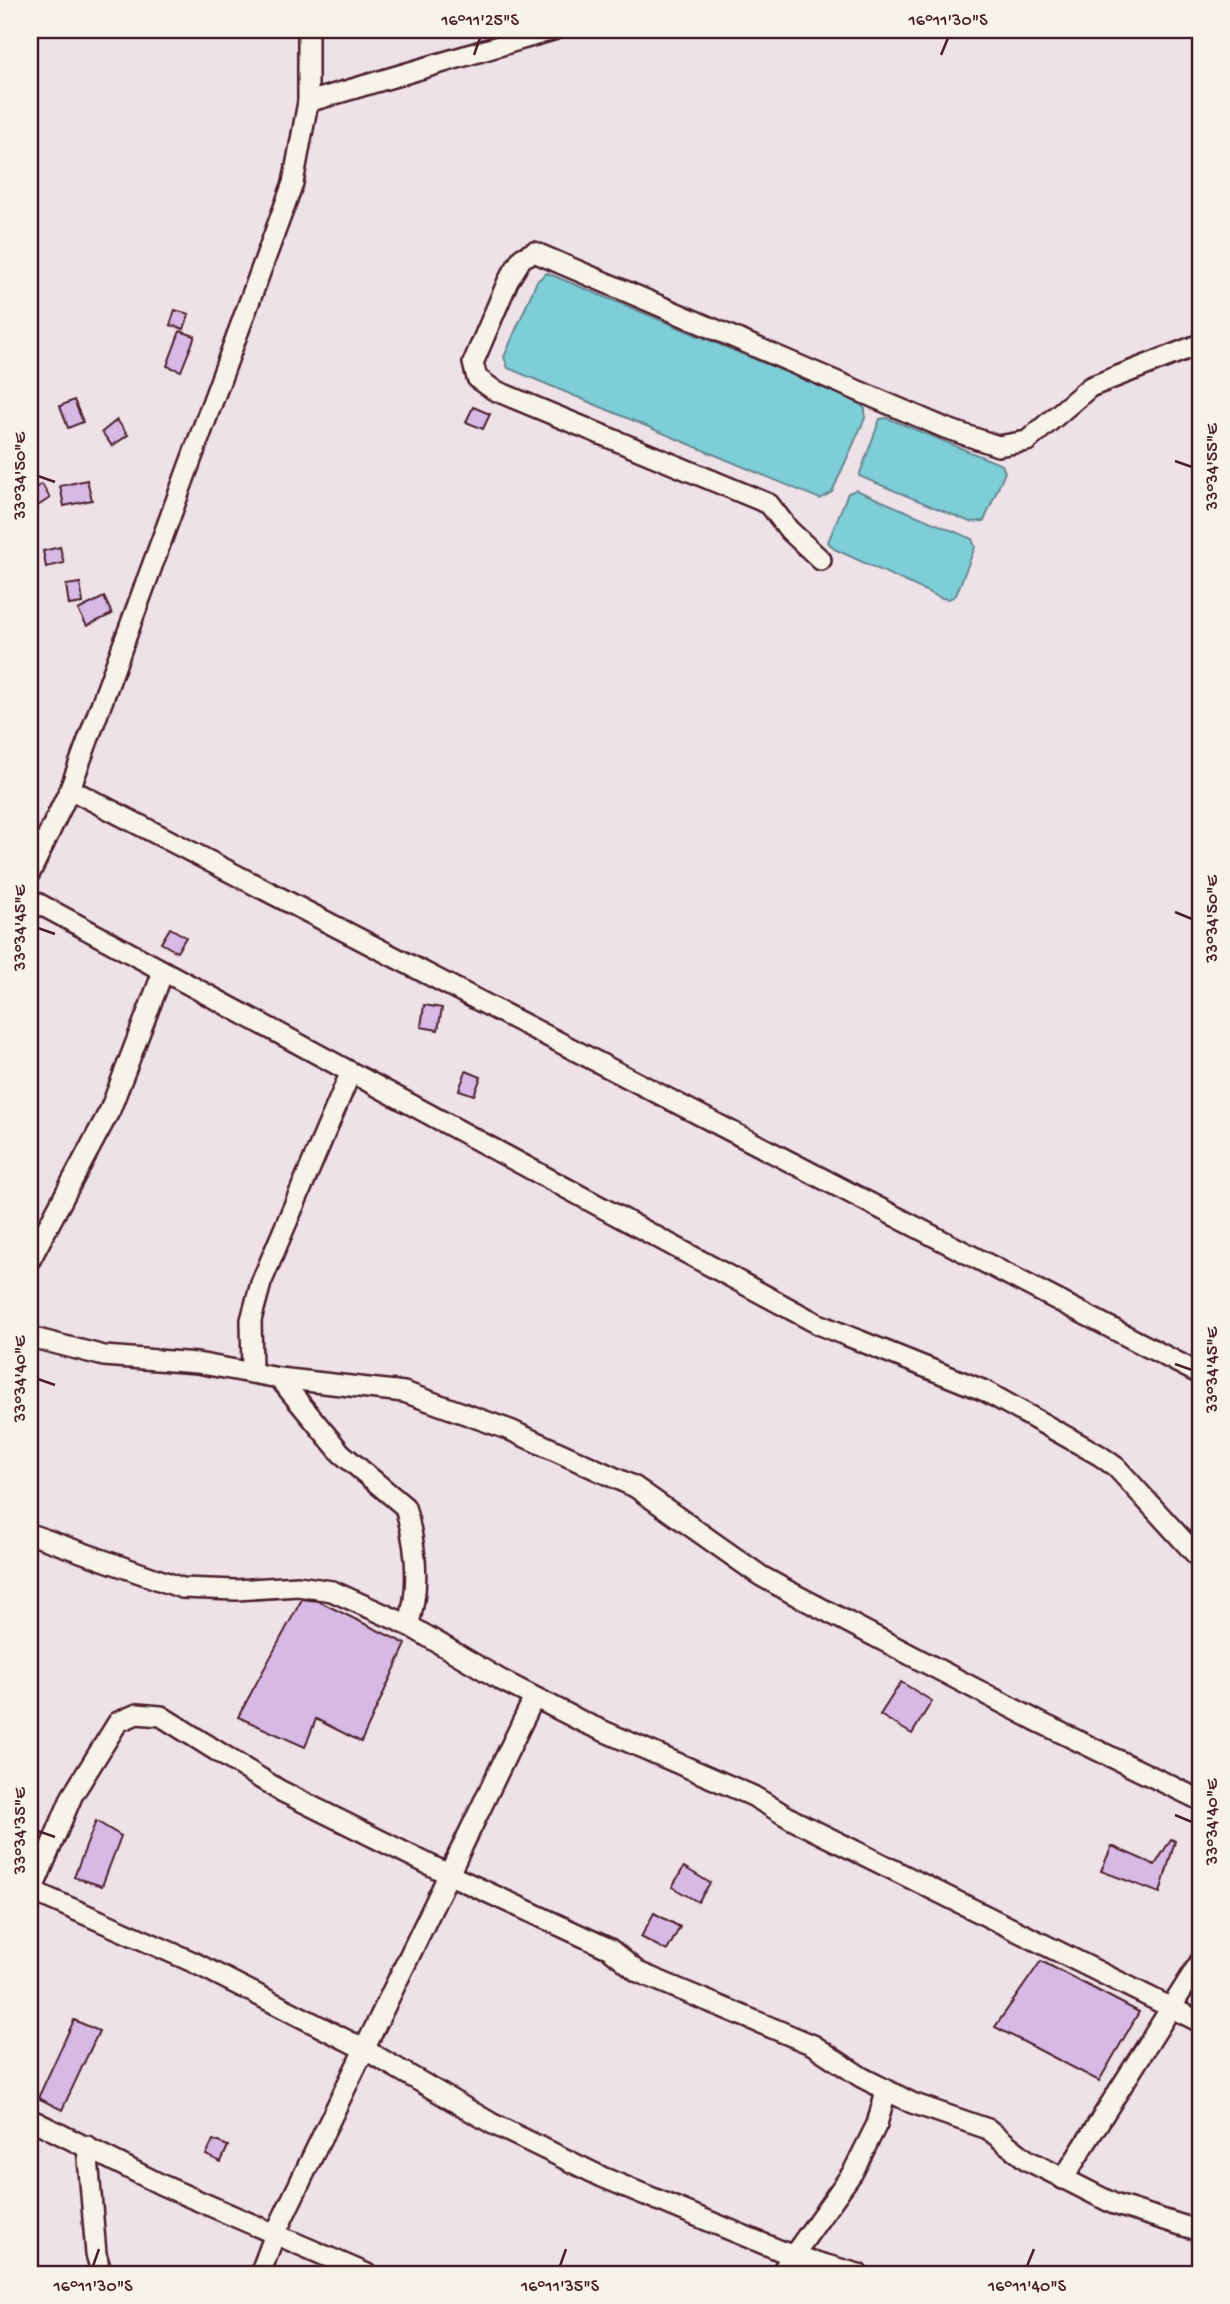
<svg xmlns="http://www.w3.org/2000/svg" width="1230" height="2304" font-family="'Gochi Hand',sans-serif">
<rect width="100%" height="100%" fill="#eee1e7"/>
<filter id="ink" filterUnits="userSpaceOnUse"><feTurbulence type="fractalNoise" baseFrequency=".0143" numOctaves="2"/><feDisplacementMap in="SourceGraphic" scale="14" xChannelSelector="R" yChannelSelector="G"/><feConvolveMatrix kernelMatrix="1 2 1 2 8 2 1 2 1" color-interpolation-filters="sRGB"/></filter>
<g filter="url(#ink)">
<g fill="#7dced6" stroke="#698892" stroke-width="2">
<path d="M 547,273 L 858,402 L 865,409 L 865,418 L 832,492 L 820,499 L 508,368 L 504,357 L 537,281 Z"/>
<path d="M 887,418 L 1002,465 L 1005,472 L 984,521 L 970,522 L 859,476 L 880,419 Z"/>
<path d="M 856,490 L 972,539 L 975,547 L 956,595 L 949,599 L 941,598 L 834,549 L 828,542 L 848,493 Z"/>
</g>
<g fill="#d8b8e5" stroke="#4a1f2b" stroke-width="2">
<path d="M 175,310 L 189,314 L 184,329 L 170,325 Z"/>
<path d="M 180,331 L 195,336 L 181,371 L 167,366 Z"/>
<path d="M 74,400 L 83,422 L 68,428 L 60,406 Z"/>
<path d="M 473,407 L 490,414 L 483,429 L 466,422 Z"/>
<path d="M 117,420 L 128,435 L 112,446 L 102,432 Z"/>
<path d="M 87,480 L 92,500 L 64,506 L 60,486 Z"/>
<path d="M 42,484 L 50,498 L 30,511 L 30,491 Z"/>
<path d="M 60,547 L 64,563 L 46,567 L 43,551 Z"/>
<path d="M 80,583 L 83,603 L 69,605 L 66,585 Z"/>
<path d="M 104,597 L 112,614 L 87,626 L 78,610 Z"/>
<path d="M 170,928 L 186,937 L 177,952 L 161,943 Z"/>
<path d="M 424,1005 L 442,1008 L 438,1030 L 421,1027 Z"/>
<path d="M 466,1071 L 481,1077 L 474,1095 L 459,1090 Z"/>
<path d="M 302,1599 L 318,1601 L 406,1644 L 361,1742 L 316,1719 L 305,1747 L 238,1717 Z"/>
<path d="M 901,1682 L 932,1701 L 912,1734 L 880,1715 Z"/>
<path d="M 96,1821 L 121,1836 L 102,1886 L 74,1877 Z"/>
<path d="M 1171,1839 L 1175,1841 L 1160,1893 L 1101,1871 L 1112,1846 L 1155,1865 Z"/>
<path d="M 684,1867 L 710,1883 L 698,1902 L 672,1887 Z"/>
<path d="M 654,1913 L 680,1927 L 667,1951 L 641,1937 Z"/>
<path d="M 1041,1961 L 1139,2012 L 1099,2081 L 995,2027 Z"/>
<path d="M 74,2020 L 99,2031 L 62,2110 L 38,2098 Z"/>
<path d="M 213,2140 L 228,2146 L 221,2162 L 206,2155 Z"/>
</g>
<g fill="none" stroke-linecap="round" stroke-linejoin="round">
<defs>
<g id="minor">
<path d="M 308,102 L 553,30"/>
<path d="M 821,560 L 789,530 L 769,504 L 494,390 L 477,378 L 473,363 L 508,281 L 522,258 L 534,252 L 945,428 L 998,446 L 1027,441 L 1090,387 L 1200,344"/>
<path d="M 70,789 L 1200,1374"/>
<path d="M 30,873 L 70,789 L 293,183 L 308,102 L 308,30"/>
<path d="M 30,899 L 818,1324 L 985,1391 L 1099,1455 L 1116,1467 L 1200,1559"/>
<path d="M 30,1260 L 110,1110 L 163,972"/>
<path d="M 30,1337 L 104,1356 L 197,1363 L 279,1378 L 404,1392 L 510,1430 L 635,1487 L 761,1576 L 790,1592 L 1039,1722 L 1200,1800"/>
<path d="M 252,1372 L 251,1320 L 261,1283 L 350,1074"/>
<path d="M 279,1378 L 341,1453 L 405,1507 C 416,1545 421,1587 408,1625"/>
<path d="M 30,1534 L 182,1588 L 236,1590 L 298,1586 L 332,1591 L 408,1625 L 501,1680 L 585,1723 L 753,1796 L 793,1820 L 1200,2022"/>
<path d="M 30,1890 L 193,1962 L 364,2049 L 493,2124 L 602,2177 L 791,2255 L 858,2274"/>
<path d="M 30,1896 L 72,1796 L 118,1722 L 137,1714 L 161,1716 L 279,1790 L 448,1874 L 610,1949 L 638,1972 L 813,2045 L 861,2077 L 912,2103 L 988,2129 L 1027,2160 L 1114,2204 L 1200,2231"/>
<path d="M 30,2119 L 162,2185 L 367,2274"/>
<path d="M 87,2146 L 96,2254 L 102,2274"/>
<path d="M 1063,2179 L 1200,1962"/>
<path d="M 260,2274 L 275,2234 L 534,1698"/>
<path d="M 780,2274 L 853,2172 L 877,2124 L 886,2091"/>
</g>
</defs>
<use href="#minor" stroke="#4a1f2b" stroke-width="24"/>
<use href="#minor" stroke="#f7f3e8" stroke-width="19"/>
</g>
</g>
<path fill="none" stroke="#4a1f2b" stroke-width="2.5" d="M 474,55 L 480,38M 941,55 L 948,38M 1175,461 L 1192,467M 38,476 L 55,482M 1175,912 L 1192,919M 38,928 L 55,934M 1175,1364 L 1192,1370M 38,1379 L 55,1385M 1175,1815 L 1192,1822M 38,1831 L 55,1837M 93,2266 L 99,2249M 560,2266 L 566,2249M 1027,2266 L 1034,2249"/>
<rect width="1230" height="2304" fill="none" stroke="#f7f3e8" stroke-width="77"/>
<rect x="38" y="38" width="1154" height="2228" fill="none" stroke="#4a1f2b" stroke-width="2.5"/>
<g font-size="18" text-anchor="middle" fill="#4a1f2b">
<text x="480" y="25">16°11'25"S</text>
<text x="948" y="25">16°11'30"S</text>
<text transform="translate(1211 467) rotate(-90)" y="6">33°34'55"E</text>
<text transform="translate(19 476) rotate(-90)" y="6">33°34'50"E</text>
<text transform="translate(1211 919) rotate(-90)" y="6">33°34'50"E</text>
<text transform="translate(19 928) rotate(-90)" y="6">33°34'45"E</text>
<text transform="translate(1211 1370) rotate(-90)" y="6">33°34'45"E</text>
<text transform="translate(19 1379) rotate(-90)" y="6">33°34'40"E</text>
<text transform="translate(1211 1822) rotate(-90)" y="6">33°34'40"E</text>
<text transform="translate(19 1831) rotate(-90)" y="6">33°34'35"E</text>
<text x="93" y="2291">16°11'30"S</text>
<text x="560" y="2291">16°11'35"S</text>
<text x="1027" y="2291">16°11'40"S</text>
</g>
</svg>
